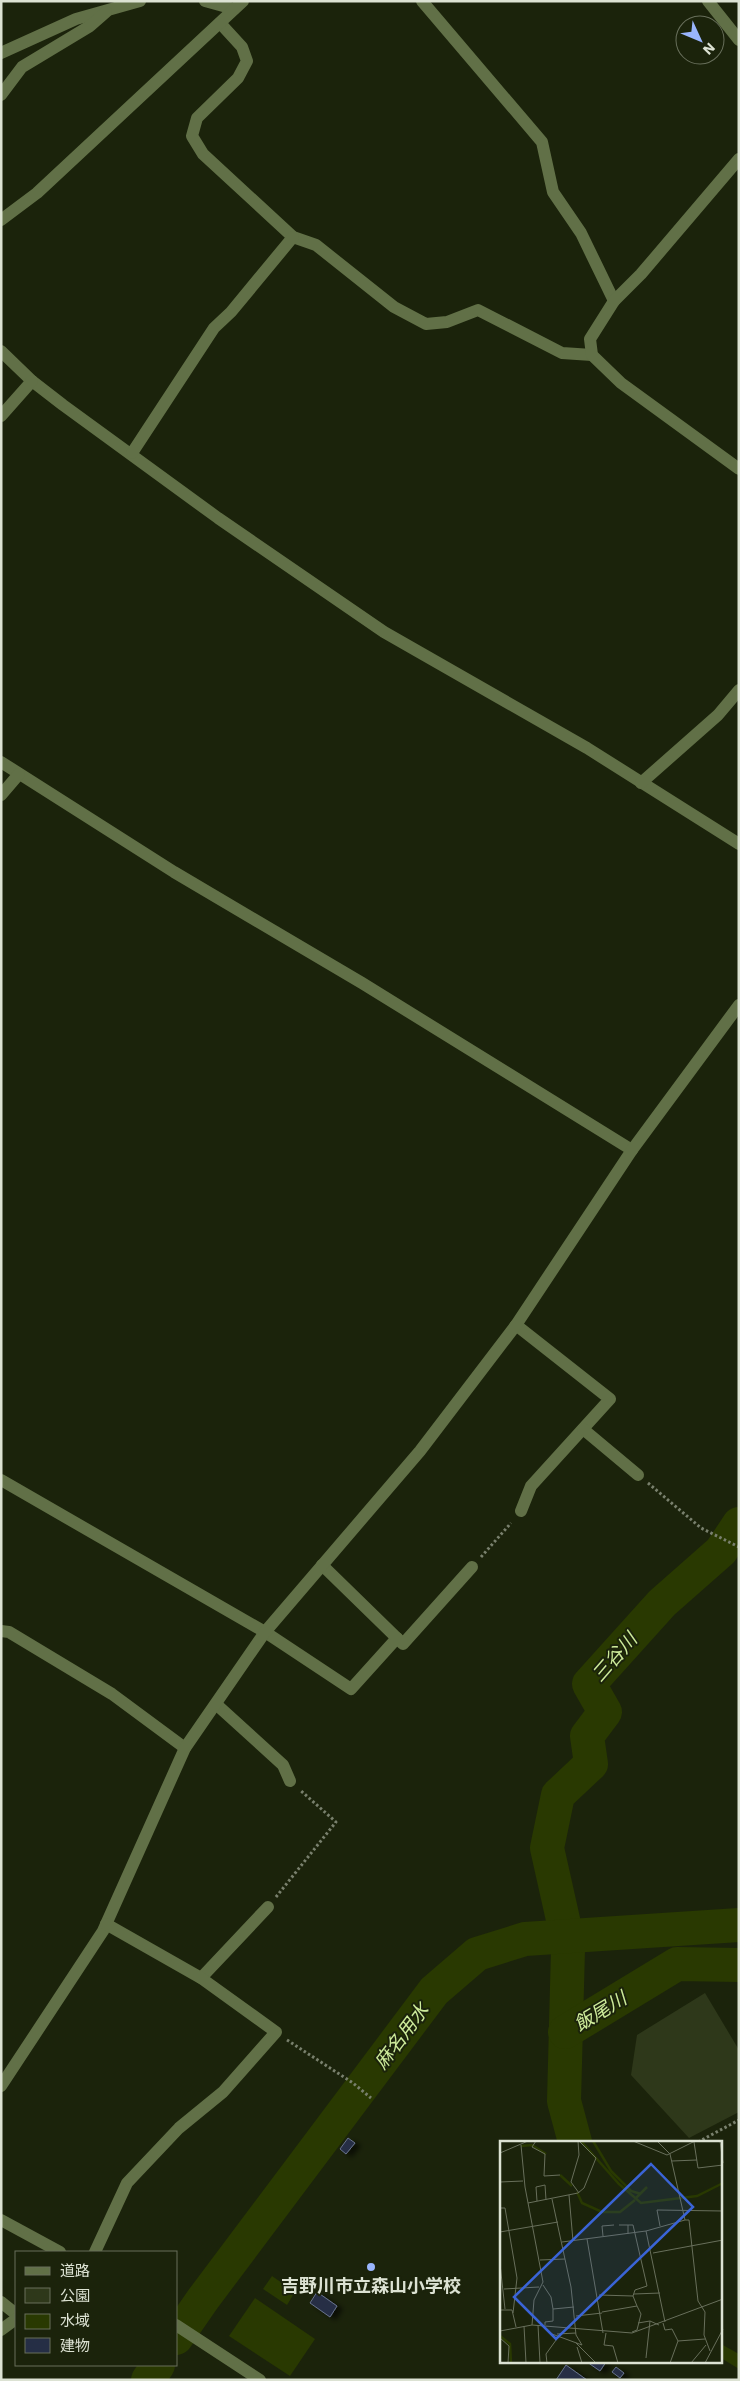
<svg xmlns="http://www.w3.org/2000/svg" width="740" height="2381" font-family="'Work Sans','Noto Sans JP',sans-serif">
<defs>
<filter id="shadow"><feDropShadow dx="5.5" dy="3" stdDeviation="2.5" flood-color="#0009"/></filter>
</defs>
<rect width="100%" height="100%" fill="#1b230b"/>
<path fill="#2e381a" d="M 705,1993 L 739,2050 L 739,2112 L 689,2138 L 631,2075 L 637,2035 Z"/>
<g fill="#293901">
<path d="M 568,2099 L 580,2142 L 570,2142 L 558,2100 Z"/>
<path d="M 272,2276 L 295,2292 L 287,2305 L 263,2289 Z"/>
<path d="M 255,2298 L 315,2339 L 290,2376 L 229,2336 Z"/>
<path d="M 721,2344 L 739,2354 L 739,2369 L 721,2358 Z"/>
</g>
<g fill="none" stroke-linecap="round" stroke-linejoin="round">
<g stroke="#293901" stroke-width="34">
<path d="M 564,1924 L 547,1848 L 558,1795 L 591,1764 L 587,1736 L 605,1712 L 589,1684 L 662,1603 L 721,1551 L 739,1524"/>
<path d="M 568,1949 L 564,2101 L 575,2142"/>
<path d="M 565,2032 L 677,1964 L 739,1965"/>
<path d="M 176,2338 L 203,2299 L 434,1991 L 477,1954 L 525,1939 L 739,1925"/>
<path d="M 148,2380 L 158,2365"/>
</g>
</g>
<g fill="#252e45" stroke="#67728c" filter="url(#shadow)">
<path d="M 348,2138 L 355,2143 L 346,2154 L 340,2149 Z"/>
<path d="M 317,2292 L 337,2306 L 330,2317 L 310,2303 Z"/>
<path d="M 587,2362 L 606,2362 L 600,2371 Z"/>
<path d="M 566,2365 L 587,2380 L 556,2380 Z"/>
<path d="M 616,2367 L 624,2373 L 620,2378 L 612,2372 Z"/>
</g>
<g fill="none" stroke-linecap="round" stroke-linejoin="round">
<g stroke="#79806d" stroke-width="3" stroke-dasharray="2.5 2.5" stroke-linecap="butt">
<path d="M 648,1483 L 701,1528 L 739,1547"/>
<path d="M 481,1557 L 511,1523"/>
<path d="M 276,1897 L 336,1822 L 300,1790"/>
<path d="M 287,2040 L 353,2083 L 371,2098"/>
<path d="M 698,2142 L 739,2120"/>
</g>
<g stroke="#617047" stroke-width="12">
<path d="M 205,1 L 234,9"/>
<path d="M 422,1 L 542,142 L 553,192 L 581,233 L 614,301"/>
<path d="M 708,1 L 739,40"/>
<path d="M 220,23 L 242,47 L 247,61 L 238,78 L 197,118 L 192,136 L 203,154 L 293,237 L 316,245 L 394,307 L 426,324 L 447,322 L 478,310 L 562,353 L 592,355"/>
<path d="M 1,53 L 76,19 L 140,1"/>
<path d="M 1,95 L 22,67 L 90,26 L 106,12"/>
<path d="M 739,159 L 641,274 L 614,301 L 590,339 L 592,355 L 621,383 L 739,469"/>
<path d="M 1,220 L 37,193 L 243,1"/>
<path d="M 1,351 L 32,381 L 63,405 L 218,518 L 384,632 L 587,748 L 739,844"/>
<path d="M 1,416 L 32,381"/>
<path d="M 132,453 L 214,328 L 231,312 L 293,237"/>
<path d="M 1,762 L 174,872 L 362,983 L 632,1150"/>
<path d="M 641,783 L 718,715 L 739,690"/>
<path d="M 1,795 L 19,774"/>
<path d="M 516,1325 L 610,1399 L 531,1486 L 521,1511"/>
<path d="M 583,1429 L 638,1475"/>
<path d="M 1,1480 L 265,1632 L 351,1689 L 397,1638"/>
<path d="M 322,1565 L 403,1644 L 472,1567"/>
<path d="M 1,1631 L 9,1632 L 112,1694 L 185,1748"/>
<path d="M 217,1705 L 283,1765 L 290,1781"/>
<path d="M 201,1978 L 268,1907"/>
<path d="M 1,2086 L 103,1931 L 185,1748 L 265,1632 L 420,1451 L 516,1325 L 632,1150 L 739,1005"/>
<path d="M 1,2220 L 60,2252"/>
<path d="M 95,2252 L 127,2183 L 179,2128 L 223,2092 L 276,2032 L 201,1978 L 106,1924"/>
<path d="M 1,2302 L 16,2314"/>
<path d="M 176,2325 L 260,2380"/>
<path d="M 1,2330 L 16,2319"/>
</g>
</g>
<circle fill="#99b5fd" stroke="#1b230b" stroke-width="2" cx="371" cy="2267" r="5"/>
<g text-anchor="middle" stroke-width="4" stroke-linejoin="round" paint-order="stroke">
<g font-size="18" font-weight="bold" fill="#dce2d3" stroke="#1b230b">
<text x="371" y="2292">吉野川市立森山小学校</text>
</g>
<g font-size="19" font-style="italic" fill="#cdea9a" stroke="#1b230b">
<text transform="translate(614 1657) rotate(-49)" y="7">三谷川</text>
<text transform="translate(600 2011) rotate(-31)" y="7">飯尾川</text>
<text transform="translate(401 2036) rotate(-53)" y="7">麻名用水</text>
</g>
</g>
<g transform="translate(500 2141)">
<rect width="222" height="222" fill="#1b230b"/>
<path fill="none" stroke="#293901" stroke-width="2.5" d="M 81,0 L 119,43 L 141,62 L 197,55 L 223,42M 93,0 L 111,30 L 131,50 L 141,53M 21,5 L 32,4 L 46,13M 60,34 L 72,45M 77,51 L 82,62 L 102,71 L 120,71 L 135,59M 136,57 L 147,46M 0,195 L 10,203 L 11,222"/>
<path fill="none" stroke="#686f5b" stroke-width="1" d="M 36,0 L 32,6 L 45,13 L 44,35 L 60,34M 78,0 L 79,14 L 71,41 L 79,52M 133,0 L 167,14 L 195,0M 157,0 L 170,13 L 185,79 L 189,79 L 198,160 L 205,171 L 204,194 L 210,210M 220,0 L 223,22M 194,1 L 198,27 L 223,24M 21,4 L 25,46 L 43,141 L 34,159 L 32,184M 0,12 L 28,0M 172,20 L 197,19M 0,41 L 23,40M 69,54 L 73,100M 37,60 L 36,46 L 45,44 L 46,59M 28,62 L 78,52 L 84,47 L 96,17 L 79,0M 0,67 L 5,67 L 17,137 L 13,172M 119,84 L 128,84 L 128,93M 160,85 L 157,69 L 223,70M 146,90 L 165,181M 0,91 L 58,81M 103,95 L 102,85 L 114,84M 87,98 L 103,192M 62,101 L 146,90 L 185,79M 153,112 L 223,99M 40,119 L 65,118M 0,123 L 5,168M 43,144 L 51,156 L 53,168 L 53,180 L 45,181 L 45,184M 4,148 L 39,146M 134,153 L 160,152M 99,154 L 133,155M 53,168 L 74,166M 0,169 L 12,169 L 16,186M 102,171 L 137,165 L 133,155 L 135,149 L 147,145 L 133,84 L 128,84M 76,175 L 102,172M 138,182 L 150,180 L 159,184M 163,182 L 165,189 L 172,188 L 178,200 L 170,222M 38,184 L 40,222M 24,185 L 26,222M 43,185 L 52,193 L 82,204 L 76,194 L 71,146 L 52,58M 0,190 L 32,184 L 132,192 L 223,158M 132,191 L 137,189 L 141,173 L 137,165M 106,192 L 104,204 L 113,205 L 118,222M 57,193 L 76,192M 0,197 L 9,205 L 8,222M 178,200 L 205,198M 76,202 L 96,222M 77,206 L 82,222M 146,217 L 150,180M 47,222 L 46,213 L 59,195M 191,222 L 206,204M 205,222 L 223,188"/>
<path fill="#3a64d7" fill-opacity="0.15" stroke="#3a64d7" stroke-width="2.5" d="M 151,23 L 193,66 L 56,198 L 14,156 Z"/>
<rect width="222" height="222" fill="none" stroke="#dce2d3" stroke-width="2.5"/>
</g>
<rect width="740" height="2381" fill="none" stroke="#dce2d3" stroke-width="5"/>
<rect x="15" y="2251" width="162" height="115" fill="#1b230b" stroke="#686f5b"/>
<rect x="25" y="2267" width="25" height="8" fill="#617047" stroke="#686f5b"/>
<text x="60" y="2276" font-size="15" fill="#dce2d3">道路</text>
<rect x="25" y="2288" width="25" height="15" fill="#2e381a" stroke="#686f5b"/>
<text x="60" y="2301" font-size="15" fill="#dce2d3">公園</text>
<rect x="25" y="2314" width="25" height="15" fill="#293901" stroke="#686f5b"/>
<text x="60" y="2326" font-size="15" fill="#dce2d3">水域</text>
<rect x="25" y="2338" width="25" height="15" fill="#252e45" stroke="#686f5b"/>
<text x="60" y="2351" font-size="15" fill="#dce2d3">建物</text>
<g transform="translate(700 40) rotate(134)"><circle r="24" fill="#1b230b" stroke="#686f5b"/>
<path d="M0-4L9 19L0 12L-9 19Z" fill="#99b5fd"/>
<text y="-8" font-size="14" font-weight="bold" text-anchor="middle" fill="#dce2d3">N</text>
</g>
</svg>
